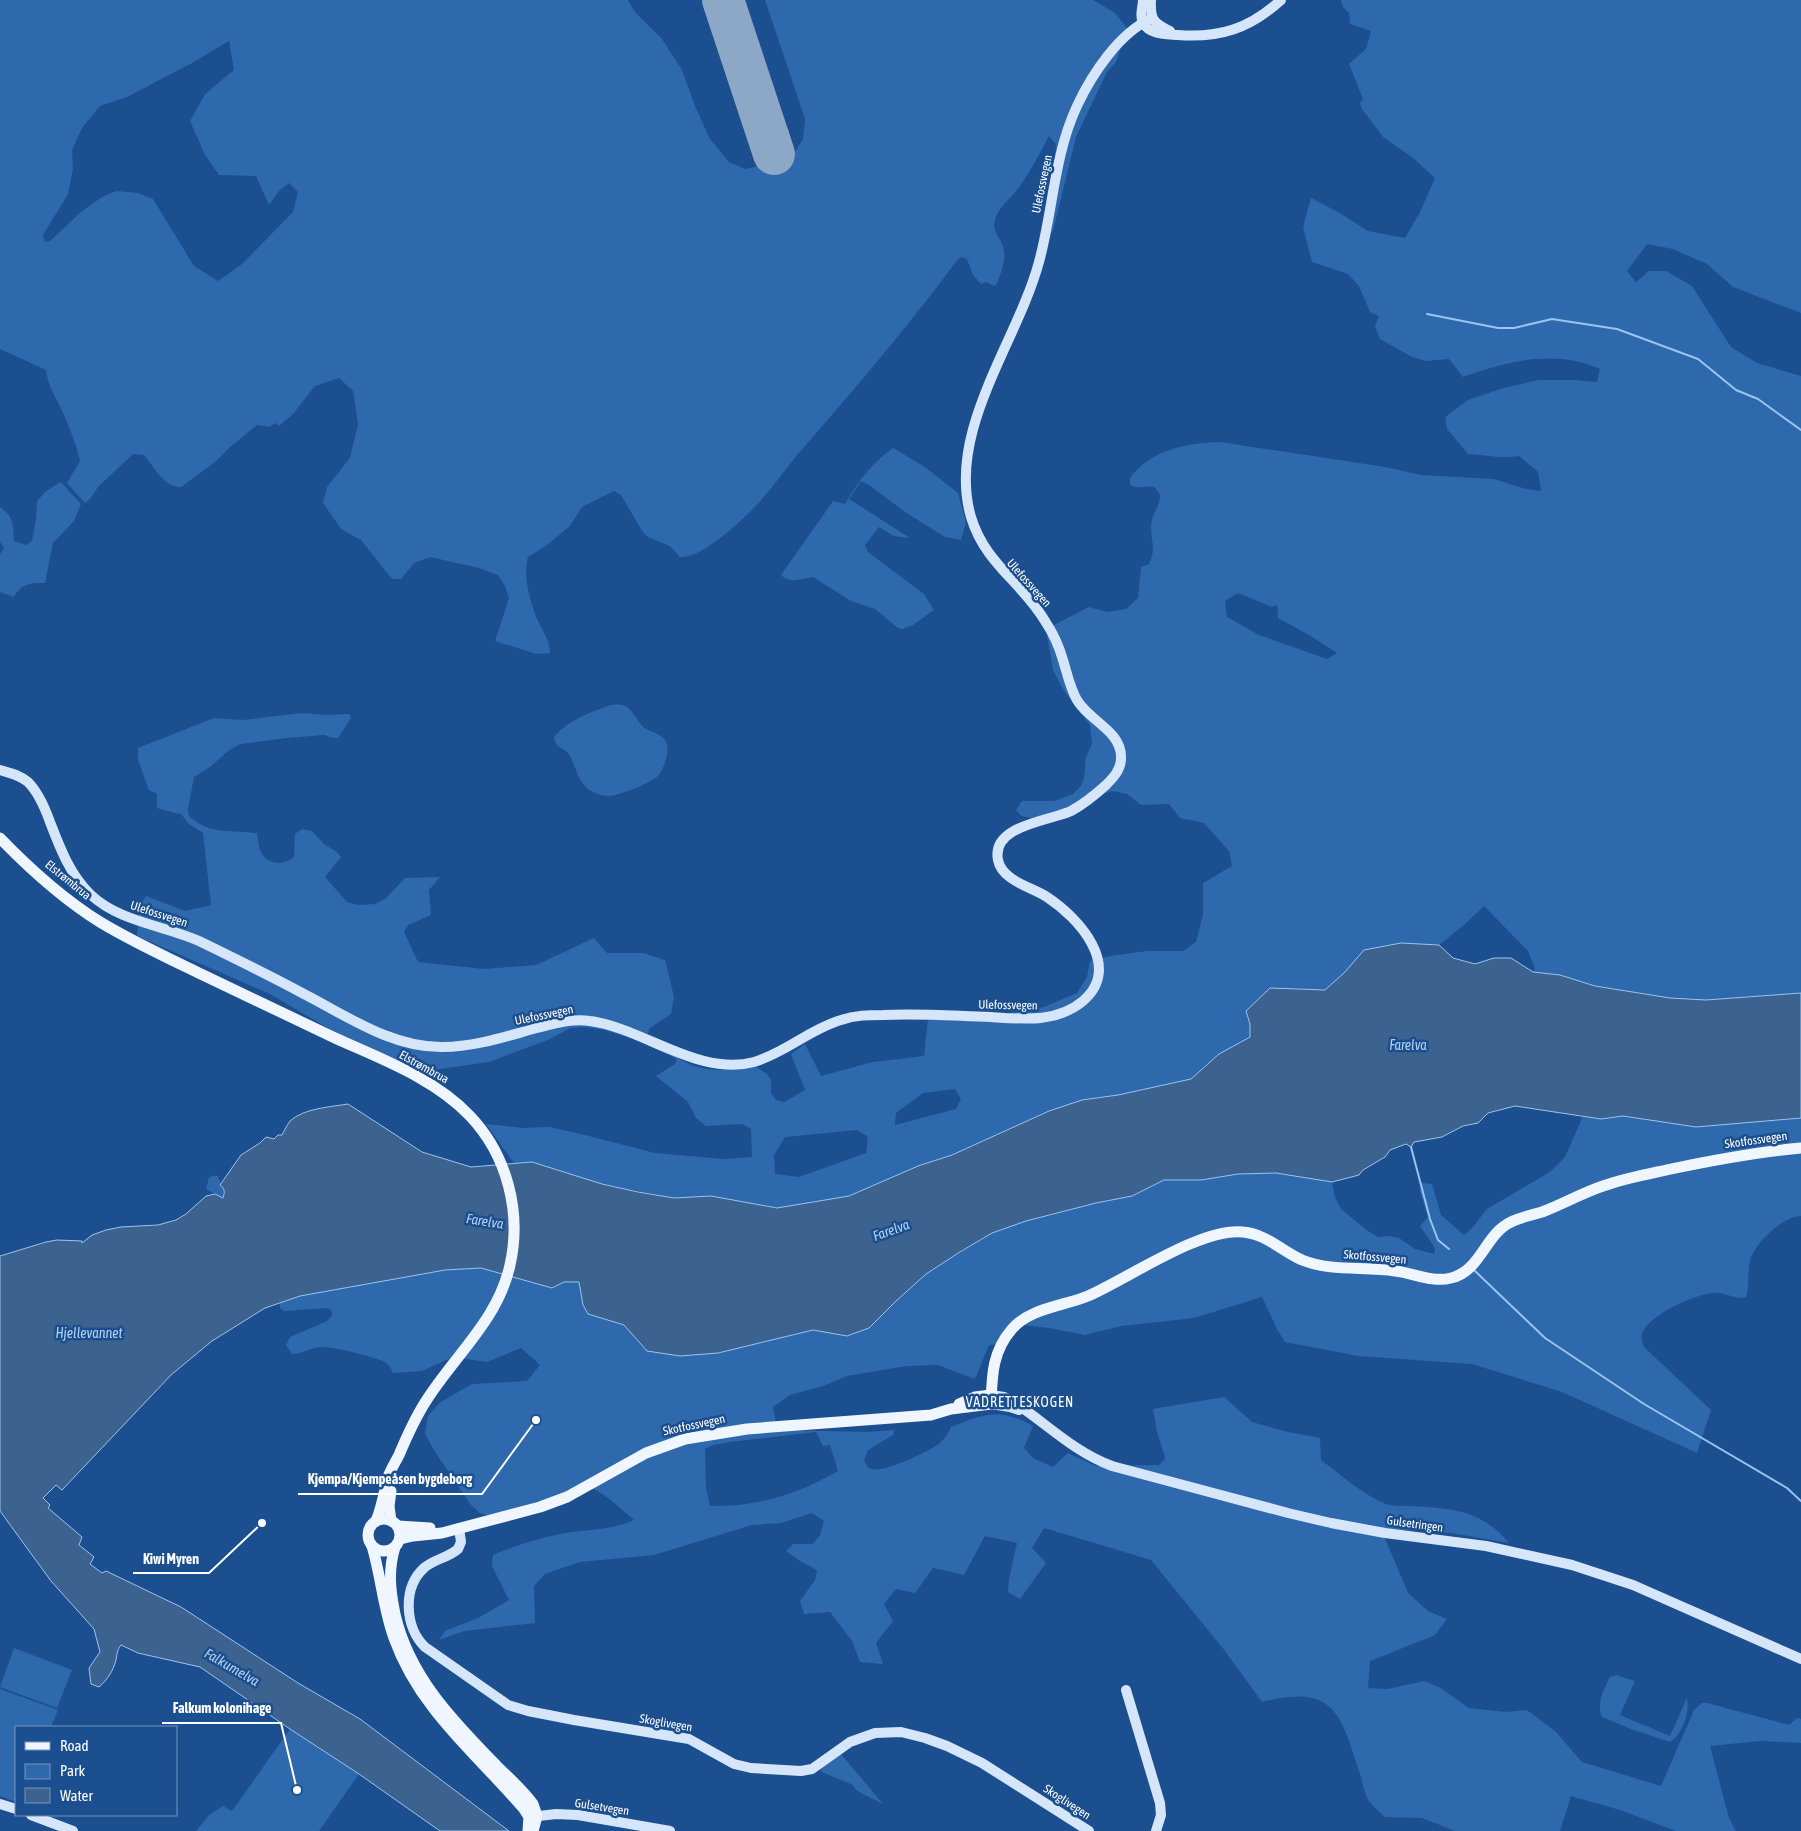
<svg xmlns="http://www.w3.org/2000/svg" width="1801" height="1831" font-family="'Asap Condensed',sans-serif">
<rect width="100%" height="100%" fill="#1b4f8f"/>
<g fill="#2e69ad" fill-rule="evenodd">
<path d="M 0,0 L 628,0 L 635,12 L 662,39 L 682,70 L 695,106 L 710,139 L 729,162 L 745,169 L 776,163 L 795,152 L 803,139 L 805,119 L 765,0 L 1093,0 L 1115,13 L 1127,28 L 1116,62 L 1107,72 L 1076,137 L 1053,231 L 1040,240 L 1055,158 L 1056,144 L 1049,136 C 1040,153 1031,170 1020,186 C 1013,196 998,207 995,220 C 992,230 999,236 1002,244 C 1008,257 1001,274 996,285 L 994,286 L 986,282 L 981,284 L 973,275 L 967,259 L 962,257 L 958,259 C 910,324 858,385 805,446 C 786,467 771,491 751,511 C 735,526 702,558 680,557 L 670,546 L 648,537 L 642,531 L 621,495 L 614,491 L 582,507 L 570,526 L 547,545 L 528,557 C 523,574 529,597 535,614 C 540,627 550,639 550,653 L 536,654 L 495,641 L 509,598 L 505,586 L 498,575 L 479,568 L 430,557 L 414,563 L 401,579 L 392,579 L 361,540 L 341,529 L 323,503 L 327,487 L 350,458 L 358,424 L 353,391 L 339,378 L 315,386 L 293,414 L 279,426 L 276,423 L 269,427 L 257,425 L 229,448 L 215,462 L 181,487 C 165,488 153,466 144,455 L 133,454 L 98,487 L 90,499 L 85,503 L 67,483 L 80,461 C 76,444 70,429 63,413 C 56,397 48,387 46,370 L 0,349 ZM 229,41 L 234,70 L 205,94 L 190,121 L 205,155 L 219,175 L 256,176 L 269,205 L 278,192 L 289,183 L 298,192 L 293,212 L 242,264 L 218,281 L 194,266 L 153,199 L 138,193 L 116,191 L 102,197 L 81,212 L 50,241 L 45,242 L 43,235 L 68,194 L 73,169 L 72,150 L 82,128 L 100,106 L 127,97 L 192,63 Z"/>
<path d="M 1341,0 L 1801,0 L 1801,313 L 1733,287 L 1707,264 L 1673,249 L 1647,244 L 1627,271 L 1636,282 L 1649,271 L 1666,271 L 1692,286 L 1731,347 L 1757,363 L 1801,376 L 1801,993 L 1706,1000 L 1670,998 L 1595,986 L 1560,975 L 1533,972 L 1535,969 L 1528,951 L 1484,906 L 1464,925 L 1439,945 L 1401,943 L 1344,973 L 1325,990 L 1299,990 L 1247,1011 L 1250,1024 L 1250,1037 L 1219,1054 L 1191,1079 L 1118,1095 L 1082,1100 L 1049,1111 L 952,1155 L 918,1166 L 849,1196 L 777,1208 L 711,1196 L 674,1198 L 602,1184 L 532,1162 L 514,1163 L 486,1124 L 523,1128 L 549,1127 L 585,1135 L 655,1153 L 724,1159 L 752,1157 L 751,1129 L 742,1124 L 706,1126 L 696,1118 L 688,1102 L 656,1076 L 675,1064 L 677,1059 L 639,1041 L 605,1030 L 584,1027 L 570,1028 L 550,1039 L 489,1062 L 434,1070 L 398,1063 L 333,1031 L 270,994 L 137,936 L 139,906 L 146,896 L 185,911 L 211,905 L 203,833 L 189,824 L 181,814 L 175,813 L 157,808 L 157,794 L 149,790 L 138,760 L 138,748 L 214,718 L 243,720 L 301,713 L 327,715 L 350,714 L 351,718 L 338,738 L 333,738 L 324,735 L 287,738 L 240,744 L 228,751 L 210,767 L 194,777 L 188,809 L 189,816 C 210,835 231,830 257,833 C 258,838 258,845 260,850 C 266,865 283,866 294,857 L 295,834 L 302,829 L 312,831 L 324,844 L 337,852 L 341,857 L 325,877 L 347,902 L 358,905 L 375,904 L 385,899 L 405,878 L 440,877 L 429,890 L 431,915 L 408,925 L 404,932 L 418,962 L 484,969 L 536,965 L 594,938 L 607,953 L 643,953 L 665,960 L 674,997 L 671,1014 L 650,1028 L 647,1035 C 661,1044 674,1057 689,1064 C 708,1073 735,1070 755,1066 L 767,1074 L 771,1080 L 771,1093 L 776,1100 L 784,1102 L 805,1090 L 791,1054 L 805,1044 L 821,1076 L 873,1062 L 924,1056 L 928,1019 L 964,1021 L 1044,1007 L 1077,993 L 1087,977 L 1090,961 L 1110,956 L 1147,951 L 1183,951 L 1196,942 L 1203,915 L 1203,883 L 1232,866 L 1229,851 L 1204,823 L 1180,818 L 1169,804 L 1141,805 L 1127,794 L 1112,791 L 1086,799 L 1061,812 L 1032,818 L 1021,816 L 1016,810 L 1022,801 L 1054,801 L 1073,794 L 1081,786 L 1084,778 L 1086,757 L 1092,744 L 1090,725 L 1064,691 L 1053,670 L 1046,629 L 1089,607 L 1107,612 L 1126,609 L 1138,598 L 1141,567 L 1149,564 C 1158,547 1148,535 1152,520 C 1153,512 1160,505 1160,497 C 1159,492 1157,490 1154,487 C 1146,485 1137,490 1130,485 L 1130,478 C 1150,450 1186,443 1220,442 L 1385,467 L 1421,475 L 1494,479 L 1526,489 L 1541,491 L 1538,472 L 1519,456 C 1503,459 1485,455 1468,454 L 1447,429 L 1445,417 L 1468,400 L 1503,388 L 1539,380 L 1574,380 L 1597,382 L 1600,369 C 1555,349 1508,361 1463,377 L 1449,359 L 1425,361 L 1412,357 L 1380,339 L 1375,326 L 1379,316 L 1370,312 L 1359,286 L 1348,274 L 1312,262 L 1303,227 L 1311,198 L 1338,212 L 1368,231 L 1405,238 L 1420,212 L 1435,178 L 1413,158 L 1383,137 L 1362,109 L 1360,103 L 1363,99 L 1349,64 L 1366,49 L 1371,31 L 1350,24 L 1349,13 L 1343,7 ZM 1238,593 L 1272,607 L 1277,605 L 1278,618 L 1309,635 L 1337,653 L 1327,659 L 1259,635 L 1227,617 L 1225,601 ZM 955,1089 L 961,1099 L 956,1109 L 895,1125 L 896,1113 L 923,1093 ZM 857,1130 L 868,1137 L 866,1153 L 799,1177 L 775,1174 L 774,1155 L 785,1137 Z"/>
<path d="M 893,448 L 925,467 L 958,493 L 966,522 L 961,540 L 945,537 L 905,512 L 869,485 L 861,481 L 849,499 L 910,538 L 894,536 L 879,527 L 865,545 L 868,552 L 924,594 L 934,610 L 913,625 L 903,629 L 898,628 L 875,609 L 851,601 L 813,577 C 801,579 790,584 781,575 L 833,501 L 845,504 C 860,479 870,465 893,448 Z"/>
<path d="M 61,482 L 81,504 L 74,521 L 53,543 L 45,583 C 30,583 22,583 14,597 L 0,592 L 0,555 L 4,547 L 0,542 L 0,507 C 14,517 13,524 14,541 L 26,545 L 32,541 L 36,519 L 37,501 L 46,491 Z"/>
<path d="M 611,705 C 614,705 619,704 622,705 C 633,707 637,723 646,729 C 652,732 661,734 665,740 C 668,744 668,751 667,755 C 665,763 663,770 658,776 C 649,784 621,795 609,796 C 601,796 594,793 588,789 C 577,780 576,767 570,756 C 565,747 555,749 554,737 C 568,720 591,712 611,705 Z"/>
<path d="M 1583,1116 L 1601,1119 L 1623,1116 L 1696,1127 L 1801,1118 L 1801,1216 C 1783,1216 1754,1244 1750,1261 C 1747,1273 1750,1285 1746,1297 C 1736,1301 1724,1291 1713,1293 C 1693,1295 1651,1314 1643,1332 C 1640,1337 1642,1341 1644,1347 L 1711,1410 L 1697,1453 L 1562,1392 L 1472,1364 L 1358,1356 L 1285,1342 L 1277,1329 L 1262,1297 L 1194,1318 L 1121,1326 L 1085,1335 L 1049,1328 L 1014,1324 L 1002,1344 L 989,1345 L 975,1379 L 938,1365 L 907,1366 L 847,1376 L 823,1386 L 790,1395 L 773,1407 L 777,1430 L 868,1432 L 894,1430 L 893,1435 L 868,1450 L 864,1461 C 866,1464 867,1468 872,1469 C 884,1473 930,1451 940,1443 C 945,1438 949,1433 951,1427 C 983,1413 1002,1408 1033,1426 L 1024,1448 L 1033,1458 L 1053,1467 L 1068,1453 L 1096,1466 L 1159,1465 L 1164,1460 L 1165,1457 L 1157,1432 L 1153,1409 L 1224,1397 L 1252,1422 L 1288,1432 L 1320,1438 L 1321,1460 C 1340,1474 1362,1494 1384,1503 C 1392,1507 1405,1506 1414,1506 C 1455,1509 1481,1510 1509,1543 L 1451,1533 L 1388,1529 L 1384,1536 L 1408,1593 L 1428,1611 L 1447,1619 L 1435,1635 L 1370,1661 L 1368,1688 L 1388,1689 L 1424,1681 L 1439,1687 L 1469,1708 L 1506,1712 L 1527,1710 L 1556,1732 L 1582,1762 L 1661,1786 L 1694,1710 L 1702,1703 L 1707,1703 L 1789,1725 L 1797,1718 L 1801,1719 L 1801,1743 L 1761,1741 L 1710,1746 L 1729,1818 L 1736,1831 L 1676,1831 L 1620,1810 L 1571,1796 L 1560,1831 L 1455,1831 L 1422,1818 L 1385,1817 C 1380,1812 1372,1806 1368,1800 C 1364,1792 1362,1780 1359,1771 C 1340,1711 1333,1684 1262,1702 L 1225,1651 L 1151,1560 L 1044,1528 L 1032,1548 L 1046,1563 L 1020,1599 L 1008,1592 L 1009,1579 L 1017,1543 L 985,1536 L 964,1575 L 933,1568 L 915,1593 L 896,1589 L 884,1604 L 893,1621 L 876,1643 L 883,1664 L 860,1662 L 852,1641 L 830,1612 L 804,1614 L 800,1601 L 815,1580 L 817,1570 L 800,1561 L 786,1551 L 793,1544 L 813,1544 L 820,1535 L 824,1521 L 812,1513 L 781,1523 L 752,1525 L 654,1555 L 580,1562 L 545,1574 L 534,1586 L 535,1623 L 464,1631 L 439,1640 L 445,1631 L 478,1618 L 509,1600 L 492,1566 L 493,1555 C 515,1546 537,1538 561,1534 C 586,1529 609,1531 634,1520 L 607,1497 L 584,1483 L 554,1497 L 499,1514 L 487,1515 L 480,1513 L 471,1505 L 437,1455 L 425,1434 L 426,1426 L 428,1416 L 439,1403 L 472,1384 L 527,1381 L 540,1365 L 521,1348 L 487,1362 L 453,1357 L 422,1371 L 393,1373 C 391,1369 390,1366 386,1363 C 376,1357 335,1347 322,1347 C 311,1347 303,1354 292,1354 L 286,1345 L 290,1337 L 327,1321 L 332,1315 L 332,1311 L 327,1308 L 284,1311 L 280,1308 L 280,1303 L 300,1296 L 320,1292 L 445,1270 L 481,1268 L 516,1278 L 579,1282 L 583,1305 L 588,1314 L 624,1325 L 647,1351 L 718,1353 L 813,1330 L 848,1336 L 869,1328 L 896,1301 L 926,1274 L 992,1233 L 1026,1221 L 1062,1212 L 1096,1203 L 1132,1196 L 1164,1180 L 1201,1180 L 1238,1174 L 1276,1173 L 1332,1182 L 1335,1197 L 1341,1209 L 1368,1231 L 1378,1237 L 1388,1236 L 1399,1238 L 1415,1249 L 1434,1254 L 1435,1248 L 1420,1226 L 1428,1217 L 1420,1192 L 1421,1183 L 1432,1184 L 1441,1215 L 1464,1235 L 1472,1228 L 1487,1209 L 1550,1172 L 1565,1157 ZM 816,1432 L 823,1446 L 830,1445 L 838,1471 C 799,1494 756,1507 710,1506 L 706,1488 L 705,1449 L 713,1445 L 729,1442 Z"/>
<path d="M 217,1175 C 220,1184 227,1188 223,1198 L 206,1189 L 209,1177 Z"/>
<path d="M 14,1648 L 72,1670 L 57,1708 L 0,1687 Z"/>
<path d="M 1616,1675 L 1635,1681 L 1620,1715 L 1670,1736 L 1687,1698 C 1690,1712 1683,1734 1670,1742 L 1631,1729 L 1602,1717 C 1596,1705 1604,1688 1610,1677 Z"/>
<path d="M 0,1689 L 58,1710 L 51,1727 L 16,1727 L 16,1802 L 0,1796 Z"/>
<path d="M 290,1729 L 359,1774 L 319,1831 L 196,1831 L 209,1815 L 223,1806 L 232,1811 Z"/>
<path d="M 838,1753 L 841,1754 L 883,1804 L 857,1791 L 853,1785 L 822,1772 L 821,1769 Z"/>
</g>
<path fill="#3c6290" stroke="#9cc4f0" d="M 1401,943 L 1439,945 L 1453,958 L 1475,964 L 1494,958 L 1511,958 L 1533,972 L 1560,975 L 1595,986 L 1670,998 L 1706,1000 L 1801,993 L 1801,1118 L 1696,1127 L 1623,1116 L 1601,1119 L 1515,1106 L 1488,1113 L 1478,1123 L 1463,1126 L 1442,1137 L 1414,1142 L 1411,1147 L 1406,1144 L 1390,1150 L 1385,1157 L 1363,1170 L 1359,1175 L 1332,1182 L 1276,1173 L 1238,1174 L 1201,1180 L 1164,1180 L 1132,1196 L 1096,1203 L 1026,1221 L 992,1233 L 960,1252 L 926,1274 L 896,1301 L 869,1328 L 847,1336 L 813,1330 L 718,1353 L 680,1356 L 647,1351 L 624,1325 L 588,1314 L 583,1305 L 579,1282 L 564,1282 L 552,1288 L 481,1268 L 445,1270 L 300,1296 L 265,1308 L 212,1341 L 171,1375 L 62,1490 L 56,1485 L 43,1498 L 50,1505 L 48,1508 L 82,1537 L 79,1545 L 94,1557 L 90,1564 L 102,1573 L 106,1571 L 181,1607 L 298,1683 L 360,1719 L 509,1831 L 440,1831 L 359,1774 L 290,1729 L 200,1667 L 138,1653 L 121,1645 C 117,1650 117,1654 116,1660 C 113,1671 108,1679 99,1687 L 91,1684 L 89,1668 L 100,1652 L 94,1629 L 51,1581 L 0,1511 L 0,1256 L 46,1242 L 57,1240 L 82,1241 L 82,1243 L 92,1235 L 106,1230 L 121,1227 L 158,1225 L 176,1220 L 186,1214 L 206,1196 L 215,1194 L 223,1198 C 225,1192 225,1189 220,1185 L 241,1155 L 260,1143 L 266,1137 L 274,1139 L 278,1135 L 282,1135 C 284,1131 287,1125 290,1121 C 304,1108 331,1107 348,1104 L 422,1152 L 471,1167 L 532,1162 L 602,1184 L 638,1192 L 674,1198 L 711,1196 L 777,1208 L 849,1196 L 918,1166 L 952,1155 L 1049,1111 L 1082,1100 L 1118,1095 L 1191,1079 L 1219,1054 L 1250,1037 L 1250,1024 L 1246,1011 L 1270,988 L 1325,990 L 1344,973 L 1364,950 Z"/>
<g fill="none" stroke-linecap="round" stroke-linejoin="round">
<g stroke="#9cc4f0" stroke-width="2">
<path d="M 1427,314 L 1498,328 L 1514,328 L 1552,319 L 1617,329 L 1698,359 L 1736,390 L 1758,399 L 1801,430"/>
<path d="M 1411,1147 L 1430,1219 L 1438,1240 L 1449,1249"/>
<path d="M 1475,1271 L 1545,1338 L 1644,1404 L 1787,1488 L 1801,1501"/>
</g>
<path stroke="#8da7c7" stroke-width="18" d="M 754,93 L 751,108 L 763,143 L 769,147 L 774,147 L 780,142 L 780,134 L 763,121"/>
<path stroke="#8da7c7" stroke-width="42" d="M 723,0 L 774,154"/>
<g stroke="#d6e6fa" stroke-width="10">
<path d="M 1143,0 C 1143,8 1139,15 1143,23 C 1150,35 1166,34 1178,35 C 1220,38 1249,29 1281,0"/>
<path d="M 1151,0 C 1150,19 1153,23 1170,31"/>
<path d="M 0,770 C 10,773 20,775 28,782 C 39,793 45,808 50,822 C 60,848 70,875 91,895 C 120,922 163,925 199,941 C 234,958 269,975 304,994 C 347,1016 392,1048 443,1047 C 475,1047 507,1036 537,1028 C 554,1024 572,1018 590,1021 C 643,1028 699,1077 754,1062 C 785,1053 810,1029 841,1020 C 855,1015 869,1015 883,1015 C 919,1013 955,1016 991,1017 C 1022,1019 1057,1023 1083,1001 C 1123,967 1079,918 1047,897 C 1032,887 1002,881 998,860 C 991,825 1050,821 1071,811 C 1084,804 1095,795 1106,785 C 1113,778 1121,770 1121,758 C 1122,731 1089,721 1077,700 C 1070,688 1067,673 1063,660 C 1059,646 1053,633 1045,621 C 1022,582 985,564 971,517 C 946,431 1017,343 1039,262 C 1053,211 1054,155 1077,106 C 1092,74 1119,33 1152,18"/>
<path d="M 991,1395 L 1004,1397 L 1014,1402 C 1047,1424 1074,1452 1112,1466 L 1288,1513 L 1331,1523 L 1385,1533 L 1486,1546 L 1572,1565 L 1633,1585 L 1801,1659"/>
<path d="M 991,1404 L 1010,1407 L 1019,1410"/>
<path d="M 459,1528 L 461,1542 L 458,1549 C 448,1558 434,1559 424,1568 C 402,1588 405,1628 425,1647 L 508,1705 L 528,1711 L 574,1720 L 689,1739 L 734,1764 L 751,1768 L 801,1771 L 812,1769 L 850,1742 L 875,1733 L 901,1732 L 925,1738 L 947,1746 L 982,1763 L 1089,1831"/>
<path d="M 1126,1690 L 1160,1803 L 1161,1815 L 1156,1831"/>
<path d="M 0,1804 L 16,1809"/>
<path d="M 31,1815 L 73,1831"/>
<path d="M 530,1817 L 556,1814 L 578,1815 L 670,1831"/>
</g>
<g stroke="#f0f6ff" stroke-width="11">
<path d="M 0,838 C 28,867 65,900 100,922 C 133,942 168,958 203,975 C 247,996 291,1017 335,1038 C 381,1059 434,1078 470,1116 C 507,1155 522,1212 510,1265 C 498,1320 455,1355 426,1401 C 415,1418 407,1436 399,1455 C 395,1463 391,1469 388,1477 C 384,1492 382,1507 376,1521"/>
<path d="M 959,1404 L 975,1397 L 991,1395"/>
<path d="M 391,1491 L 389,1506 L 391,1521"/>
<circle cx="384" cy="1535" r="16"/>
<path d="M 398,1526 L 430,1528"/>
<path d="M 400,1539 L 413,1536 L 442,1533 L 540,1507 L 567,1497 L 646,1453 L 685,1439 L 747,1429 L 931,1415 L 951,1409 L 991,1404 C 992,1376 992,1352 1012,1329 C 1030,1308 1064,1306 1088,1296 C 1127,1279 1202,1227 1243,1232 C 1266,1234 1282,1251 1302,1260 C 1332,1272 1364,1266 1395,1271 C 1414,1273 1432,1283 1451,1278 C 1481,1271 1485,1234 1511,1222 C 1521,1217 1532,1215 1542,1212 C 1563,1204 1582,1193 1603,1186 C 1625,1178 1648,1174 1671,1169 C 1714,1160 1757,1152 1801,1148"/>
<path d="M 372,1546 C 381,1576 383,1608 394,1638 C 420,1710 476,1753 524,1809 L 529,1817 L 528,1831"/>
<path d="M 395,1547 C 388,1570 390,1590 395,1614 C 409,1676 453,1721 496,1765 C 508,1777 522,1789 533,1804 L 537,1816 L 533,1831"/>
</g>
</g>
<g text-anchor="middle" stroke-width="5" stroke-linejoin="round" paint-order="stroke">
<g font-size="12" fill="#fff" stroke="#1b4f8f">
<text transform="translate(1042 184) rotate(-78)" y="4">Ulefossvegen</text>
<text transform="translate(1029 583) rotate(48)" y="4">Ulefossvegen</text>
<text transform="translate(68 880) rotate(39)" y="4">Elstrømbrua</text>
<text transform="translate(159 914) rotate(18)" y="4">Ulefossvegen</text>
<text transform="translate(1008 1005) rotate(1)" y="4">Ulefossvegen</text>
<text transform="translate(544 1015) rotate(-12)" y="4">Ulefossvegen</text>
<text transform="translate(424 1067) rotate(29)" y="4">Elstrømbrua</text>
<text transform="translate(1756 1140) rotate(-8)" y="4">Skotfossvegen</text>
<text transform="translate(1375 1257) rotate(5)" y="4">Skotfossvegen</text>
<text transform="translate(694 1425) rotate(-12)" y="4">Skotfossvegen</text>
<text transform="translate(1415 1524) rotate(8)" y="4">Gulsetringen</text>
<text transform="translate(666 1723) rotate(10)" y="4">Skoglivegen</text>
<text transform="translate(1067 1802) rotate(33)" y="4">Skoglivegen</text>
<text transform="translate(602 1807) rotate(9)" y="4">Gulsetvegen</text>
</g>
<g font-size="14" font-style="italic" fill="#b5d3f5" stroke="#1b4f8f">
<text x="1408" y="1050">Farelva</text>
<text transform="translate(485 1221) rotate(9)" y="5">Farelva</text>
<text transform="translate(891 1230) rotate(-20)" y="5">Farelva</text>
<text x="89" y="1338">Hjellevannet</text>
<text transform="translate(232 1667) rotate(30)" y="5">Falkumelva</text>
</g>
<g font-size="14" letter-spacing="1" fill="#fff" stroke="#1b4f8f">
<text x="1020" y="1407">VADRETTESKOGEN</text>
</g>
</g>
<path fill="none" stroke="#fff" stroke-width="2" d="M536 1420L482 1494H298M262 1523L209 1573H133M297 1790L281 1723H162"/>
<g fill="#fff" stroke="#1b4f8f" stroke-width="2">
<circle cx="536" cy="1420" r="5"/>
<circle cx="262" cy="1523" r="5"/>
<circle cx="297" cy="1790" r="5"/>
</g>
<g font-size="14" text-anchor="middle" font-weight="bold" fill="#fff" stroke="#1b4f8f" stroke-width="5" stroke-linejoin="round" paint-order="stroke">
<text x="390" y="1484">Kjempa/Kjempeåsen bygdeborg</text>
<text x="171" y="1564">Kiwi Myren</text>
<text x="222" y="1713">Falkum kolonihage</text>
</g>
<rect x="15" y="1726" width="162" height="90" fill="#1b4f8f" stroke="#7695bc"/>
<rect x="25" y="1742" width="25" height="8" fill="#f0f6ff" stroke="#7695bc"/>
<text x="60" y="1751" font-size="15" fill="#ffffff">Road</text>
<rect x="25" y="1764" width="25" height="15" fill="#2e69ad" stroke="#7695bc"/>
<text x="60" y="1776" font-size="15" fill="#ffffff">Park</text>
<rect x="25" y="1788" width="25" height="15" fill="#3c6290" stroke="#7695bc"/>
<text x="60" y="1801" font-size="15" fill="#ffffff">Water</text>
</svg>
